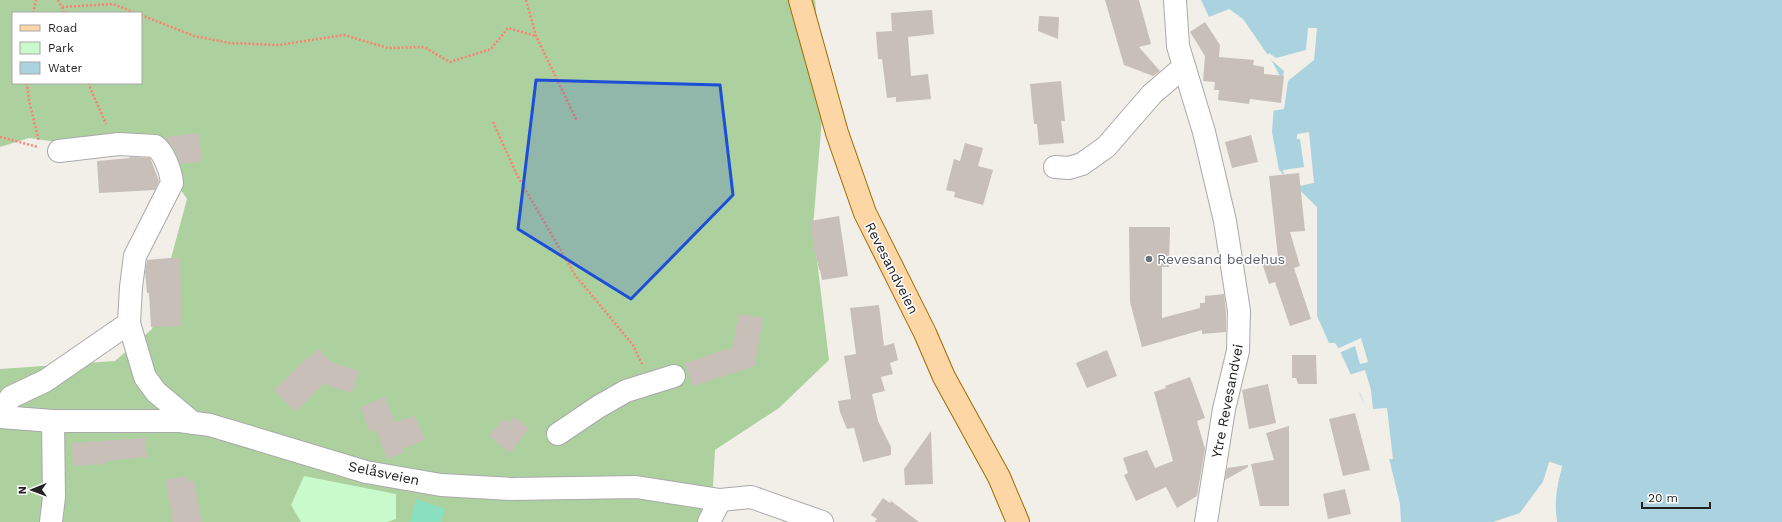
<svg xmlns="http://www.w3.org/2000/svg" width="1782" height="522" font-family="'Work Sans',sans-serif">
<rect width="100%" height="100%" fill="#f2efe9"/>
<path fill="#add19e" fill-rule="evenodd" d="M 0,0 L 815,0 L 824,94 L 813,227 L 829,360 L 779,408 L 715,450 L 711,522 L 0,522 L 0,369 L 115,361 L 152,329 L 187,199 L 158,156 L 29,138 L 0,147 ZM 13,13 L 141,13 L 141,83 L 13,83 Z"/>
<path fill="#c8facc" d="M 304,476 L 396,494 L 396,519 L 387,522 L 301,522 L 291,505 Z"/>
<path fill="#88e0be" d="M 416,499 L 445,509 L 441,522 L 410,522 Z"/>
<path fill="#aad3df" d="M 1201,0 L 1782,0 L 1782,522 L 1557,522 C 1554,501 1557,487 1562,466 L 1550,462 L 1543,482 L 1520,513 L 1493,522 L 1401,522 L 1400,504 L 1389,458 L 1339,349 L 1335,343 L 1329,343 L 1317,316 L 1317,207 L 1279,170 L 1272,132 L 1274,104 L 1283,82 L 1272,61 L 1243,19 L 1229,9 L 1209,17 Z"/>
<g fill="#f2efe9">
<path d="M 1308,28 L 1317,28 L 1314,60 L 1288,81 L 1284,109 L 1271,111 L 1272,104 L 1279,99 L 1284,71 L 1267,56 L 1269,53 L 1276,58 L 1306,50 Z"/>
<path d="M 1309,132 L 1314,183 L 1294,187 L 1285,179 L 1283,170 L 1304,167 L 1300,139 L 1297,139 L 1297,134 Z"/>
<path d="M 1361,338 L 1368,362 L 1360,364 L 1355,346 L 1339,353 L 1337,349 Z"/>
<path d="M 1365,370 L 1371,390 L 1373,409 L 1387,408 L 1393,459 L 1388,459 L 1387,462 L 1360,393 L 1357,394 L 1349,375 Z"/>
<path d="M 1549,462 L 1562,466 L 1557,486 L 1554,504 L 1557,522 L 1555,522 L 1552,504 L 1554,488 L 1560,468 L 1551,464 L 1545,483 L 1522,514 L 1520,513 L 1543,482 Z"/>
</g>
<g fill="#c7bfb8">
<path d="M 1105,0 L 1139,0 L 1151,44 L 1139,47 L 1160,71 L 1153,76 L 1124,65 Z"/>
<path d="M 932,10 L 934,34 L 908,37 L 911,76 L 928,74 L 931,99 L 896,102 L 896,97 L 887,98 L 882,59 L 878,59 L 876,32 L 892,31 L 891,13 Z"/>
<path d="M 1039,16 L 1059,17 L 1058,39 L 1038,31 Z"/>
<path d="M 1205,22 L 1220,45 L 1219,57 L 1254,60 L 1253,65 L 1264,67 L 1264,74 L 1284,76 L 1281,103 L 1250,99 L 1249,104 L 1218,100 L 1219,90 L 1214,90 L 1215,82 L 1203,81 L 1205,56 L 1190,32 Z"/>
<path d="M 1061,81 L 1065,121 L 1061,121 L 1064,143 L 1039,145 L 1037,124 L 1034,124 L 1030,84 Z"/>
<path d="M 199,133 L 202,162 L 180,164 L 175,151 L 165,137 Z"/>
<path d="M 1251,135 L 1258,162 L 1232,168 L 1225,142 Z"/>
<path d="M 965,143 L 983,148 L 978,166 L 993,170 L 983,205 L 954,197 L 955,192 L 946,190 L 954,159 L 960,161 Z"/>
<path d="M 130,157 L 150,158 L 151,160 L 159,181 L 155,190 L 99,193 L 97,161 L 130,158 Z"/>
<path d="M 1299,173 L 1305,231 L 1290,232 L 1300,266 L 1294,268 L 1311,319 L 1290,326 L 1275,282 L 1269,284 L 1262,263 L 1278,257 L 1269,176 Z"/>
<path d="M 839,216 L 848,276 L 822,280 L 820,270 L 819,270 L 816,255 L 815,255 L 810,221 Z"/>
<path d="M 1129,227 L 1170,227 L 1169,267 L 1162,267 L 1162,318 L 1200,308 L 1200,303 L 1205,303 L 1205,296 L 1224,294 L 1226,312 L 1226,332 L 1202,334 L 1202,330 L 1142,347 L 1130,302 Z"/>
<path d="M 180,257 L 182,326 L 151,327 L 149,293 L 147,293 L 145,272 L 147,260 Z"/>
<path d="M 879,305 L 884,346 L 894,343 L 898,360 L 890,363 L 893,374 L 881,377 L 885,391 L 872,394 L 878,421 L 891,447 L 891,455 L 863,462 L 854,428 L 847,429 L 840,412 L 838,401 L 851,399 L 844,356 L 856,354 L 850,308 Z"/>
<path d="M 738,314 L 763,318 L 755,366 L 693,386 L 685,363 L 733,347 Z"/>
<path d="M 319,349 L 331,362 L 359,371 L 352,393 L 324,384 L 295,412 L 274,390 L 308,357 L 309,358 Z"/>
<path d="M 1107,350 L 1117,376 L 1087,388 L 1076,363 Z"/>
<path d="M 1292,355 L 1316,355 L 1317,384 L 1298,384 L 1296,378 L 1292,378 Z"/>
<path d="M 1190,377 L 1205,418 L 1197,421 L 1205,449 L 1197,496 L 1177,508 L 1166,487 L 1136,501 L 1124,475 L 1128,473 L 1123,458 L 1147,450 L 1155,468 L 1173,461 L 1154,392 L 1166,388 L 1165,386 Z"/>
<path d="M 1268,384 L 1276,423 L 1249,429 L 1242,390 Z"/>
<path d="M 385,397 L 395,422 L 415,416 L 425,440 L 402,449 L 403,453 L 387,459 L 376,430 L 370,432 L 360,407 Z"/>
<path d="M 1355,413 L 1370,470 L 1343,476 L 1329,419 Z"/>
<path d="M 514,416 L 529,428 L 510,453 L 489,436 L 504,418 L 509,423 Z"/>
<path d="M 1289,426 L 1289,506 L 1260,506 L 1251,464 L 1274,460 L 1266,433 Z"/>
<path d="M 931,431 L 933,484 L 905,485 L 904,469 Z"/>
<path d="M 145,438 L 147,457 L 106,461 L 106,464 L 73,466 L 72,443 Z"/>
<path d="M 1248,465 L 1248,467 L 1225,480 L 1227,468 Z"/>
<path d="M 187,476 L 188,481 L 194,480 L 202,522 L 173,522 L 165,480 Z"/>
<path d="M 1345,489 L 1351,514 L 1328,519 L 1323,494 Z"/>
<path d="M 883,498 L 890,503 L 891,501 L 919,522 L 875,522 L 877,519 L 871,515 Z"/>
</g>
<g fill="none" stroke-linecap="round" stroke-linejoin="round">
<defs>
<g id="minor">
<path d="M 1175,0 L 1178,46 L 1204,132 L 1225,221 L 1239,311 L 1238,351 L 1224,409 L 1206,522"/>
<path d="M 1055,167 L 1069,168 L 1082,164 L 1106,147 L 1152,94 L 1180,70 L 1185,69"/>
<path d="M 129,323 L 145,377 L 156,392 L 193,423"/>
<path d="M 0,413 L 11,397 L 45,381 L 129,323 L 131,287 L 135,256 L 172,183 C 171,172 164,152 155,146 L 119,144 L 59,151"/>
<path d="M 0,417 L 53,421 L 180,421 L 210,425 L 366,472 L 441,485 L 512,489 L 636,487 L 720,500 L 751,497 L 822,522"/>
<path d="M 558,434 L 598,407 L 626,391 L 674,376"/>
<path d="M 51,522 L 54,497 L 53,421"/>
<path d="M 709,522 L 720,500"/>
</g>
<path id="major" d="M 800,0 L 837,133 L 865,213 L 925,333 L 944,377 L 999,477 L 1018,522"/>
</defs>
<use href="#minor" stroke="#a9a9a9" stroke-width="24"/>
<use href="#major" stroke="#a06b00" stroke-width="24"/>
<g stroke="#fa8072" stroke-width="2.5" stroke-dasharray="2 2" stroke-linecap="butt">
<path d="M 58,0 L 62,7 L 113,4 L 136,13"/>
<path d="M 526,0 L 536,36 L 577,121"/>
<path d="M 62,7 L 64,13"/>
<path d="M 33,13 L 36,0"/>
<path d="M 141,15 L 194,36 L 230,43 L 279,45 L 344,35 L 388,48 L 424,47 L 450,62 L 491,49 L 508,28 L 536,36"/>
<path d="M 27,83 L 29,101 L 39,141"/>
<path d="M 88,83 L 106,124"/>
<path d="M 493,122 L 517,175 L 575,275 L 633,345 L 642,364"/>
<path d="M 0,137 L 38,147"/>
</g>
<use href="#minor" stroke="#fff" stroke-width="22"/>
<use href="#major" stroke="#fcd6a4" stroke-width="22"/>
</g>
<path fill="#1d4ed8" fill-opacity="0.2" stroke="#1d4ed8" stroke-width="3" stroke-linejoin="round" d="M 536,80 L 720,85 L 733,195 L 631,299 L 518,229 Z"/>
<circle fill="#6b7280" stroke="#fff" stroke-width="1.5" cx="1149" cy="259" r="4"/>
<g text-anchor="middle" stroke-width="3" stroke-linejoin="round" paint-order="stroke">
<g font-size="14" fill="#5b616d" stroke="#fff" text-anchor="start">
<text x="1157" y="264">Revesand bedehus</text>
</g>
<g font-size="14" fill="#222" stroke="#fff">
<text transform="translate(892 268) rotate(63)" y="5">Revesandveien</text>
<text transform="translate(1227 401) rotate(-79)" y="5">Ytre Revesandvei</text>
<text transform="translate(384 473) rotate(12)" y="5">Selåsveien</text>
</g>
</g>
<rect x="12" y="12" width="130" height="72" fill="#ffffff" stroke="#a7a7a7"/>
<rect x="20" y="25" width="20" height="6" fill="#fcd6a4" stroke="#a7a7a7"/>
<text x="48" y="32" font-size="12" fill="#222222">Road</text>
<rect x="20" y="42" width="20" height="12" fill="#c8facc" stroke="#a7a7a7"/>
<text x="48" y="52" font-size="12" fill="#222222">Park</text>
<rect x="20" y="62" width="20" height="12" fill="#aad3df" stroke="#a7a7a7"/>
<text x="48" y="72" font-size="12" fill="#222222">Water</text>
<g transform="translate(32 490) rotate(269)" stroke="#ffffff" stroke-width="3" paint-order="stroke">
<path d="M0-3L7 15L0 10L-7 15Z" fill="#222222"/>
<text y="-6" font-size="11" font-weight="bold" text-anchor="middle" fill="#222222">N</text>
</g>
<path d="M1642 502v6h68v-6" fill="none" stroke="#222222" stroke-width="2"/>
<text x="1648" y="502" font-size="12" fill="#222222" stroke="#ffffff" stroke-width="3" paint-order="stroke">20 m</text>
</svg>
